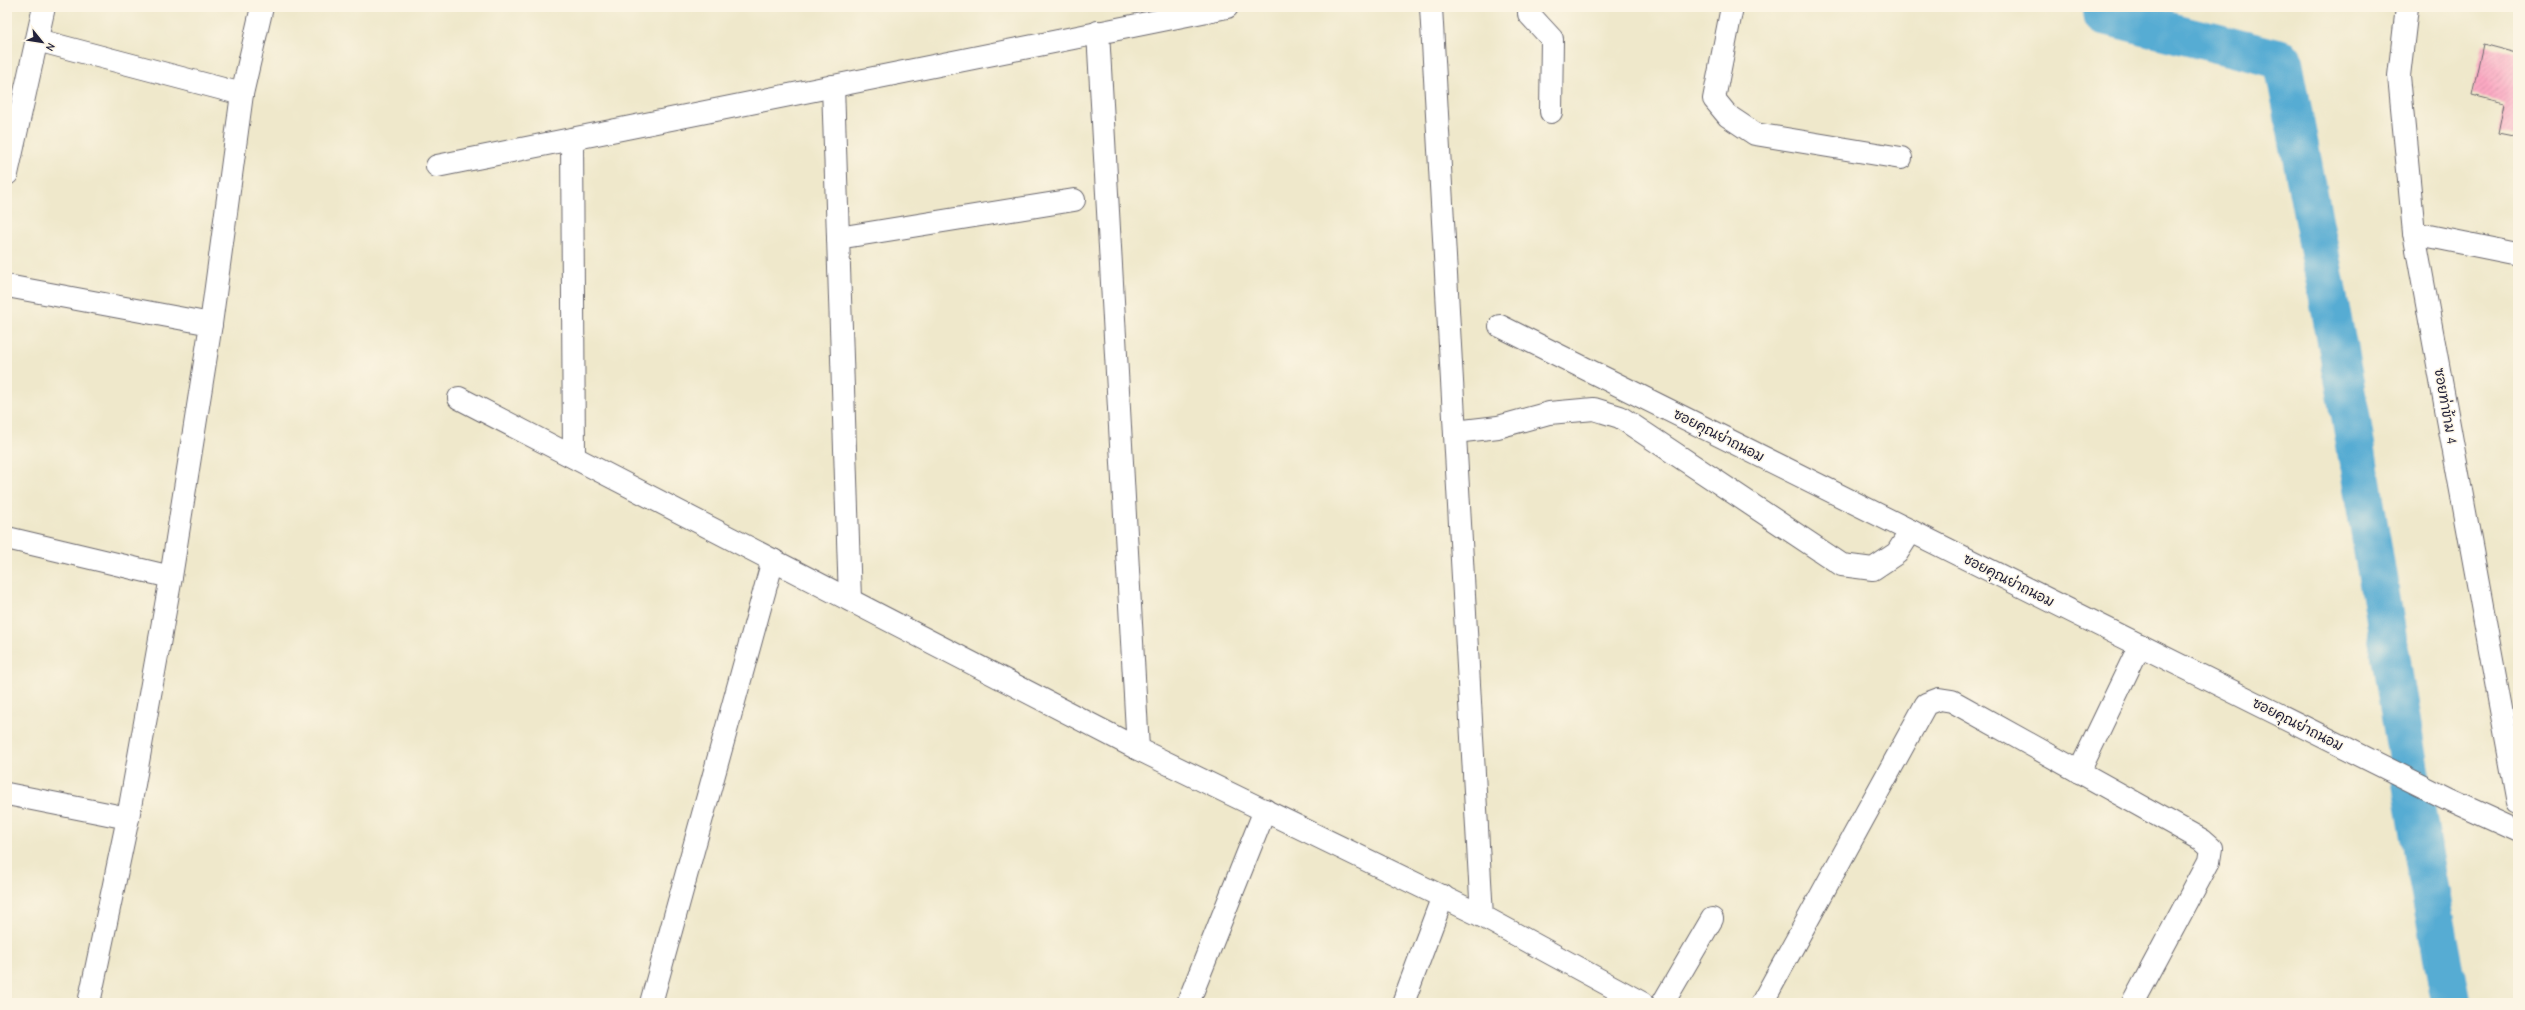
<svg xmlns="http://www.w3.org/2000/svg" width="2525" height="1010" font-family="'Comic Neue','Playpen Sans Thai',sans-serif">
<defs>
<pattern id="building-hatch" width="6" height="6" patternUnits="userSpaceOnUse"><rect width="6" height="6" fill="#fba8c2"/><path d="M-1 1l2-2M0 6l6-6M5 7l2-2" fill="none" stroke="#d790a8"/></pattern>
</defs>
<rect width="100%" height="100%" fill="#fcf5e5"/>
<filter id="ink" filterUnits="userSpaceOnUse"><feTurbulence type="fractalNoise" baseFrequency=".025" numOctaves="2"/><feDisplacementMap in="SourceGraphic" scale="8" xChannelSelector="R" yChannelSelector="G"/><feConvolveMatrix kernelMatrix="1 2 1 2 8 2 1 2 1" color-interpolation-filters="sRGB"/></filter>
<filter id="wash" filterUnits="userSpaceOnUse"><feTurbulence type="fractalNoise" baseFrequency=".012" numOctaves="4" result="noise"/><feDisplacementMap in="SourceGraphic" scale="16" xChannelSelector="R" yChannelSelector="G"/><feGaussianBlur stdDeviation="0.9" result="paint"/><feColorMatrix in="noise" values="0 0 0 0 0 0 0 0 0 0 0 0 0 0 0 0 0 1.4 0 .05"/><feComposite in="paint" operator="in"/></filter>
<g filter="url(#wash)">
<rect width="100%" height="100%" fill="#efe8cb"/>
<g fill="none" stroke-linecap="round" stroke-linejoin="round">
<path stroke="#56acd3" stroke-width="39" d="M 2102,7 L 2103,15 L 2283,60 L 2350,412 L 2425,864 L 2451,1003"/>
</g>
<g id="blocks">
<path fill="url(#building-hatch)" d="M 2483,44 L 2517,53 L 2518,49 L 2518,137 L 2498,133 L 2504,103 L 2472,95 Z"/>
</g>
</g>
<g filter="url(#ink)">
<use href="#blocks" fill-opacity="0" stroke="#6a676d" stroke-width="1"/>
<g fill="none" stroke-linecap="round" stroke-linejoin="round">
<defs>
<g id="minor">
<path d="M 1431,7 L 1482,916"/>
<path d="M 1529,7 L 1529,14 L 1552,39 L 1551,112"/>
<path d="M 1732,7 L 1714,99 L 1728,116 L 1755,134 L 1901,158"/>
<path d="M 2407,7 L 2399,76 L 2414,233 L 2518,803"/>
<path d="M 1098,32 L 1138,749"/>
<path d="M 37,40 L 242,94"/>
<path d="M 833,86 L 850,600"/>
<path d="M 572,139 L 574,457"/>
<path d="M 437,166 L 1227,7"/>
<path d="M 7,174 L 44,7"/>
<path d="M 2414,233 L 2518,254"/>
<path d="M 838,238 L 1074,200"/>
<path d="M 7,286 L 211,324"/>
<path d="M 1500,326 L 2450,800 L 2518,831"/>
<path d="M 459,398 L 1138,749 L 1482,916 L 1642,1003"/>
<path d="M 1455,432 L 1498,427 L 1549,413 L 1594,409 L 1620,417 L 1842,565 L 1873,569 L 1897,553 L 1911,531"/>
<path d="M 7,538 L 171,577"/>
<path d="M 2079,772 L 2140,645"/>
<path d="M 7,794 L 128,818"/>
<path d="M 89,1003 L 128,818 L 171,577 L 211,324 L 242,94 L 262,7"/>
<path d="M 651,1003 L 773,560"/>
<path d="M 1188,1003 L 1265,810"/>
<path d="M 1403,1003 L 1443,896"/>
<path d="M 1663,1003 L 1712,919"/>
<path d="M 1762,1003 L 1926,704 L 1939,699 L 1952,701 L 2202,840 L 2211,848 L 2209,861 L 2133,1003"/>
</g>
</defs>
<use href="#minor" stroke="#6a676d" stroke-width="24"/>
<use href="#minor" stroke="#fff" stroke-width="22"/>
</g>
</g>
<g text-anchor="middle" stroke-width="3" stroke-linejoin="round" paint-order="stroke">
<g font-size="14" fill="#22223b" stroke="#fcf5e5">
<text transform="translate(2446 406) rotate(80)" y="5">ซอยท่าข้าม 4</text>
<text transform="translate(1719 435) rotate(27)" y="5">ซอยคุณย่าถนอม</text>
<text transform="translate(2009 580) rotate(27)" y="5">ซอยคุณย่าถนอม</text>
<text transform="translate(2298 724) rotate(27)" y="5">ซอยคุณย่าถนอม</text>
</g>
</g>
<rect width="2525" height="1010" fill="none" stroke="#fcf5e5" stroke-width="24"/>
<g transform="translate(42 42) rotate(120)" stroke="#fcf5e5" stroke-width="3" paint-order="stroke">
<path d="M0-3L7 15L0 10L-7 15Z" fill="#22223b"/>
<text y="-6" font-size="11" font-weight="bold" text-anchor="middle" fill="#22223b">N</text>
</g>
</svg>
